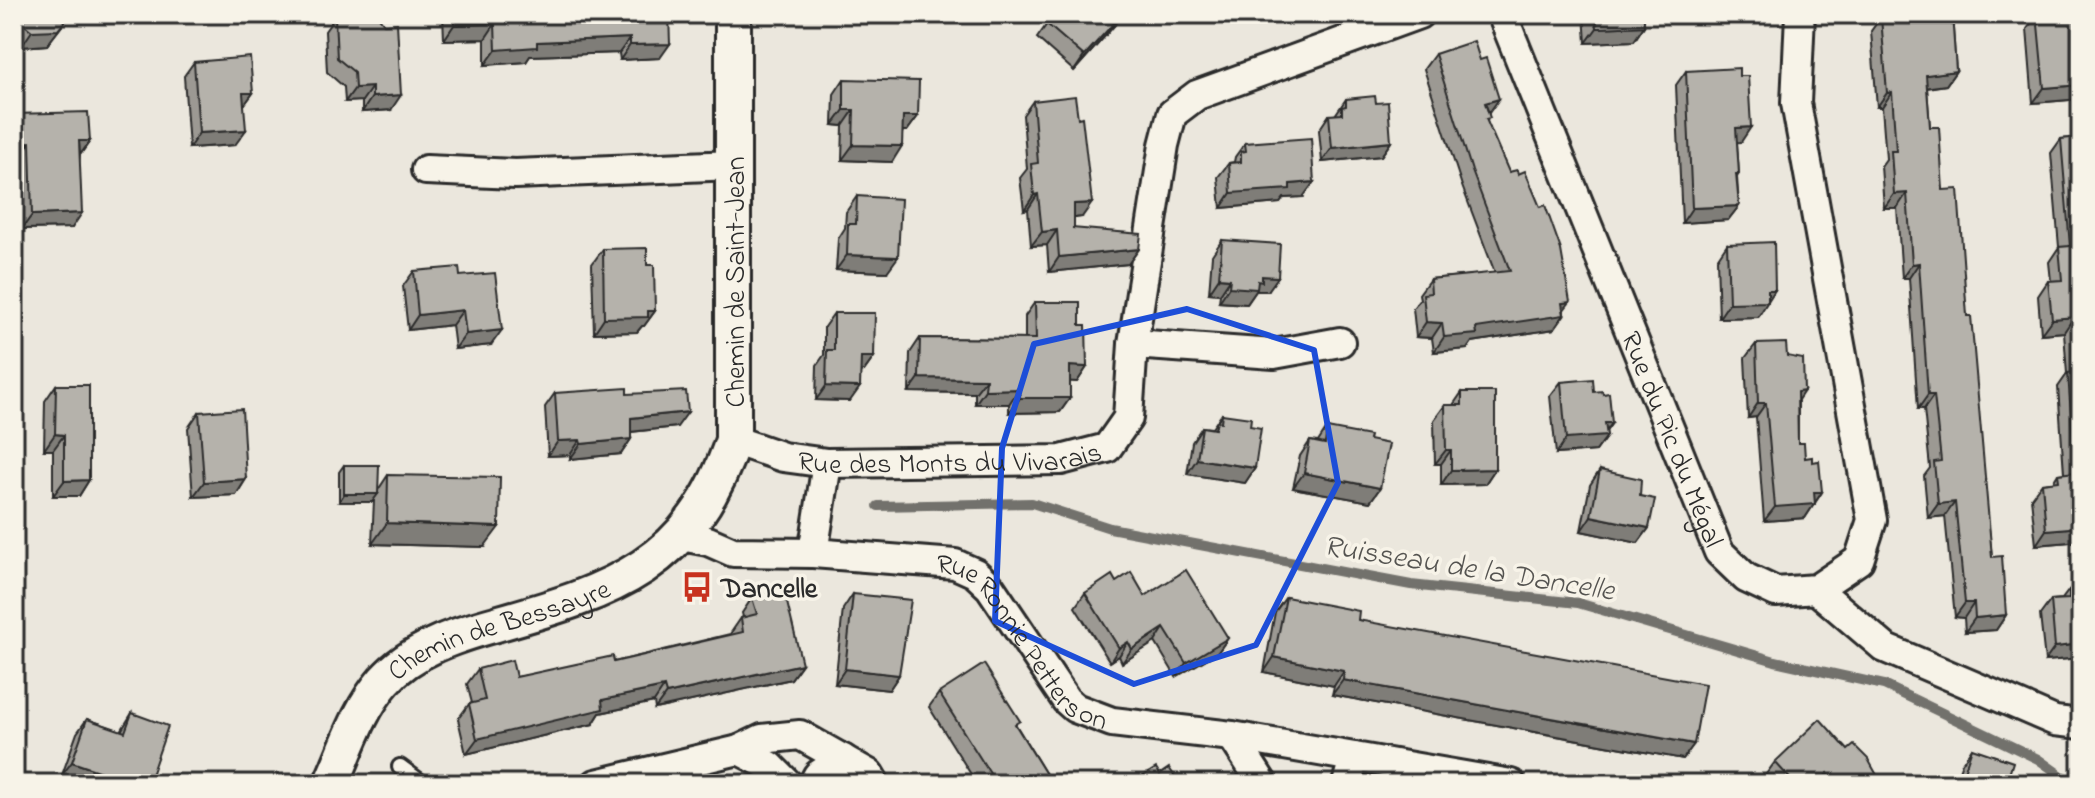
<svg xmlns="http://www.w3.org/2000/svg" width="2095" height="798" font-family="'Indie Flower',sans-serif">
<rect width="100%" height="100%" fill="#ebe7dd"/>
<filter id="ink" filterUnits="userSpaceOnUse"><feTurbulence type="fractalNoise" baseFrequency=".0125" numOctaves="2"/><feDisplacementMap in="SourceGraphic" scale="16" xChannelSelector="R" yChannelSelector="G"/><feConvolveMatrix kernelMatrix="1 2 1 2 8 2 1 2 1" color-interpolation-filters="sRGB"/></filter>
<g filter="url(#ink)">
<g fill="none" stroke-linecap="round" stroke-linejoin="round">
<path stroke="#72716c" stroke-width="10" d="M 878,506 L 1032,503 L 1110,528 L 1411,585 L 1578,603 L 1775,661 L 1884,685 L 2038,759 L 2073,784"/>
<defs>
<path id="service" d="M 400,767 L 423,784"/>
<g id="minor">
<path id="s1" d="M 1502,14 L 1719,552 L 1746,578 L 1776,592 L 1816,589 L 1859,560 L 1872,520 L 1796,103 L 1800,14"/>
<path d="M 426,170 L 515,174 L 734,165"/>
<path d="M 1133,344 L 1274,354 L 1340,342"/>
<path id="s2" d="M 733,440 L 783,457 L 827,463 L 1061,460 L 1107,448 L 1128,418 L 1133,344 L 1164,145 L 1172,114 L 1197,95 L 1419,14"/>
<path d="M 681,536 L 708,541 L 733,552 L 813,553 L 827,463"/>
<path id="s3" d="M 813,553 L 955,564 L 975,573 L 990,587 L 1066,700 L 1075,708 L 1112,722 L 1232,736 L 1511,784"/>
<path d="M 1816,589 L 1885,648 L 2055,721 L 2081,724"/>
<path d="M 1232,736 L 1263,784"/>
<path d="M 739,750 L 770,766 L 788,784"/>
<path d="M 596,784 L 739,750 L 762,739 L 800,735 L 869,774 L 875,784"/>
<path d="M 813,784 L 818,775 L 843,759"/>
<path d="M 1347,784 L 1354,757"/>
</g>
<g id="tertiary">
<path id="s4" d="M 331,784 C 347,749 358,711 384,681 C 412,649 456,635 496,624 C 613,591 692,565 733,440 L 733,14"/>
</g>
</defs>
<use href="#service" stroke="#2b2b2b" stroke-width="20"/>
<use href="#minor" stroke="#2b2b2b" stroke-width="34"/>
<use href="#tertiary" stroke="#2b2b2b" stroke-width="40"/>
<use href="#service" stroke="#f7f3e8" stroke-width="14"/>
<use href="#minor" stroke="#f7f3e8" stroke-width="28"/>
<use href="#tertiary" stroke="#f7f3e8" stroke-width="34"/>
</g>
<g fill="#9c9993" stroke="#2b2b2b" stroke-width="2">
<path d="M 14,14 L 71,14 L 47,45 L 21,47 L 14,41 Z"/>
<path d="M 443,14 L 669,14 L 660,58 L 620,60 L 619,53 L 530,56 L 526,62 L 485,65 L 485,39 L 444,40 Z"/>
<path d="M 1584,14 L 1644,14 L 1644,26 L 1634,41 L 1586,43 Z"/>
<path d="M 1892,14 L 1952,14 L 1956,71 L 1946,85 L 1927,88 L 1930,127 L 1943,190 L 1967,316 L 1992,557 L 2006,615 L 1996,630 L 1965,632 L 1964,618 L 1955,617 L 1945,516 L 1928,518 L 1924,476 L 1930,468 L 1924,409 L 1918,409 L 1909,278 L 1902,278 L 1897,208 L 1884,208 L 1881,166 L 1886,159 L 1882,107 L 1877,107 L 1871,31 L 1881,17 L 1892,16 Z"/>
<path d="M 2034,14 L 2081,14 L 2081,99 L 2033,103 L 2027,29 L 2034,19 Z"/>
<path d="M 335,17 L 391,110 L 362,112 L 362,101 L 345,102 L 344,87 L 327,72 L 325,31 Z"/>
<path d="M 1047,24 L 1114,26 L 1074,71 L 1037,38 Z"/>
<path d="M 1435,54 L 1489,114 L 1487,122 L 1564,310 L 1564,315 L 1554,329 L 1472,342 L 1467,349 L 1434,352 L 1432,338 L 1416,337 L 1413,308 L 1420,299 L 1419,294 L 1430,279 L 1495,273 L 1462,186 L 1424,69 Z"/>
<path d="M 194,62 L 253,93 L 244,105 L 235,145 L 189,148 L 184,76 Z"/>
<path d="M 1686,71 L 1741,142 L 1737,142 L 1739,174 L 1737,177 L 1739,206 L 1728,220 L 1682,223 L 1676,85 Z"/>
<path d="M 844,79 L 918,116 L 907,131 L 903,131 L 892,162 L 842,160 L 843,126 L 833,125 L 834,94 Z"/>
<path d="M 1346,99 L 1376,103 L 1391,142 L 1381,156 L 1322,162 L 1319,130 L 1329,115 L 1335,115 Z"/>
<path d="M 1033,101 L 1082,217 L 1074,218 L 1074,229 L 1139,249 L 1128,264 L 1049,272 L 1047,245 L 1031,246 L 1028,209 L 1024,210 L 1020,178 L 1027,169 L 1023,115 Z"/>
<path d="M 14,114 L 90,141 L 80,155 L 72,228 L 22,229 L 20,157 Z"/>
<path d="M 2081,137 L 2081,541 L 2036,545 L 2031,498 L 2042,483 L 2053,482 L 2058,474 L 2064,473 L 2058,387 L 2067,374 L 2064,332 L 2041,334 L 2038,296 L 2048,281 L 2051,281 L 2049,262 L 2059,247 L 2051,153 L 2061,139 Z"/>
<path d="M 1245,143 L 1303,197 L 1284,198 L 1280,203 L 1221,208 L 1218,177 L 1229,163 L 1234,162 L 1235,157 Z"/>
<path d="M 857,196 L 887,272 L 836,270 L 838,239 L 845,228 L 846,212 Z"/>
<path d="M 1222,240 L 1268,291 L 1256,291 L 1247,304 L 1219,302 L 1220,294 L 1209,293 L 1212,255 Z"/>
<path d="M 1727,244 L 1758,317 L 1719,318 L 1717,259 Z"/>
<path d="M 603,249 L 647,265 L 655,311 L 644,326 L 642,326 L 637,332 L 594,333 L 592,264 Z"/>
<path d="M 414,271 L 460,276 L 491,345 L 455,349 L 452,325 L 408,330 L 403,286 Z"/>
<path d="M 1035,302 L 1080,325 L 1087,367 L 1077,382 L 1070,381 L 1070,398 L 1060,412 L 1009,413 L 1009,404 L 975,404 L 975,393 L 909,392 L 910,353 L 920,338 L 1025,339 L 1025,316 Z"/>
<path d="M 834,313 L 874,357 L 864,371 L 861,371 L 850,401 L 816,400 L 817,365 L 824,355 L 824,327 Z"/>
<path d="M 1756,344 L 1787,356 L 1798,401 L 1798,443 L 1805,458 L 1812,462 L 1822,492 L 1805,518 L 1764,521 L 1756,417 L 1748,418 L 1745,358 Z"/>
<path d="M 1561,382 L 1594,392 L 1612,423 L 1606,431 L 1607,436 L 1596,451 L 1556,454 L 1550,396 Z"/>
<path d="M 56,385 L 89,480 L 79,496 L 53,496 L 53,450 L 44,450 L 45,401 Z"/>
<path d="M 1462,392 L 1495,469 L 1485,484 L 1441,485 L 1441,464 L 1435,464 L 1434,420 L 1445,405 L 1453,405 Z"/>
<path d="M 555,393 L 677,427 L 631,432 L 631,439 L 621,454 L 570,459 L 570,455 L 548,456 L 545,407 Z"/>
<path d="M 199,412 L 246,479 L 236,495 L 193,497 L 188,428 Z"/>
<path d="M 1222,414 L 1250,426 L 1255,468 L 1245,483 L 1187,474 L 1192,442 L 1202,427 L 1212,428 Z"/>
<path d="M 1327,428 L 1369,440 L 1380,488 L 1370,502 L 1293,488 L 1300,456 L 1310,441 L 1318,442 Z"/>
<path d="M 344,465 L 378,490 L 388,475 L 484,547 L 372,544 L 374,500 L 372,502 L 339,502 L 339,472 Z"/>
<path d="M 1600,470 L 1649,528 L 1638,543 L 1581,531 L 1590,485 Z"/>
<path d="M 1116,582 L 1145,596 L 1228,638 L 1218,652 L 1176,677 L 1155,642 L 1122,663 L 1119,656 L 1110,662 L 1075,607 L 1085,593 Z"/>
<path d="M 2069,590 L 2081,658 L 2045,661 L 2040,615 L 2051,600 L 2062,599 Z"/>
<path d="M 853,594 L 899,675 L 889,690 L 835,684 L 843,609 Z"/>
<path d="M 1286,597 L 1358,620 L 1694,744 L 1683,759 L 1332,695 L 1334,686 L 1264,672 L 1275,612 Z"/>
<path d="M 752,598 L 802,664 L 791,679 L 655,709 L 654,702 L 600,713 L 593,724 L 466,754 L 458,719 L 469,704 L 472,703 L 467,684 L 478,669 L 516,677 L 614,662 L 730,634 L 741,618 L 743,617 L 742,613 Z"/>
<path d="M 939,693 L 1016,725 L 1052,784 L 977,784 L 929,707 Z"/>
<path d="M 132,713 L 148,784 L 87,784 L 62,775 L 77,733 L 87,719 L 121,731 Z"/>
<path d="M 1972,748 L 2006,784 L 1954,784 L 1962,763 Z"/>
<path d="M 1848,750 L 1882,784 L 1771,784 L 1764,777 L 1775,762 Z"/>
</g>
<g fill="#7f7d78" stroke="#2b2b2b" stroke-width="2">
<path d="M 71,14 L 47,45 L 21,47 L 32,31 Z"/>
<path d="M 1122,14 L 1114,26 L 1074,71 L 1084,56 Z"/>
<path d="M 495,24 L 485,39 L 444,40 L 454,25 Z"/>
<path d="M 1644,26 L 1634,41 L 1586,43 L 1597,28 Z"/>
<path d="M 630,38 L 619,53 L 530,56 L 526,62 L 485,65 L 496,50 L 537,42 Z"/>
<path d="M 670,44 L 660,58 L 620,60 L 630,45 Z"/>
<path d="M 1956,71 L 1946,85 L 1916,89 L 1926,75 Z"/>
<path d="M 2081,85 L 2081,99 L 2033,103 L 2044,88 Z"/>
<path d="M 372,87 L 362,101 L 345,102 L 355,88 Z"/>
<path d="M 1892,92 L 1882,107 L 1877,107 L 1887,93 Z"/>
<path d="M 243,93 L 253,93 L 242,108 Z"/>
<path d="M 401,95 L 391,110 L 362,112 L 372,97 Z"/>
<path d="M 1499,99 L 1489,113 L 1485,103 Z"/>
<path d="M 844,110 L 854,110 L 843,126 L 833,125 Z"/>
<path d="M 903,116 L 918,116 L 907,131 L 893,131 Z"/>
<path d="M 1751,127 L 1741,142 L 1726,143 L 1736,128 Z"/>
<path d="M 246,130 L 235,145 L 189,148 L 199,133 Z"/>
<path d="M 79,141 L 90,141 L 80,155 Z"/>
<path d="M 30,142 L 20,157 L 14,157 L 14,143 Z"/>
<path d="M 1391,142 L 1381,156 L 1322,162 L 1332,148 Z"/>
<path d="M 853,145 L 902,146 L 892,162 L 842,160 Z"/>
<path d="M 1314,182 L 1303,197 L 1284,198 L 1280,203 L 1221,208 L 1231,193 L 1290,184 Z"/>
<path d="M 1907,193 L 1897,208 L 1884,208 L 1894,194 Z"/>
<path d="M 1038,194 L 1028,209 L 1024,210 L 1034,195 Z"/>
<path d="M 1092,203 L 1082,217 L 1064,219 L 1074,204 Z"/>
<path d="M 1739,206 L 1728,220 L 1682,223 L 1692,208 Z"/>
<path d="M 82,213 L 72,228 L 22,229 L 32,215 Z"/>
<path d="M 1057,230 L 1047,245 L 1031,246 L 1042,232 Z"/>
<path d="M 1139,249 L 1128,264 L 1049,272 L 1059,257 Z"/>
<path d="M 847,255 L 898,257 L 887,272 L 836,270 Z"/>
<path d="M 1919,263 L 1909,278 L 1902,278 L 1912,264 Z"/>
<path d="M 1262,276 L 1278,277 L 1268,291 L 1256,291 L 1247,304 L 1219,302 L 1229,287 Z"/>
<path d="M 1219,278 L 1230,279 L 1220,294 L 1209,293 Z"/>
<path d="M 1768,290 L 1775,290 L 1758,317 L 1719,318 L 1729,303 Z"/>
<path d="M 1570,302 L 1560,315 L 1564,315 L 1554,329 L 1472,342 L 1467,349 L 1434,352 L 1444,337 L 1562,303 Z"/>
<path d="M 463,310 L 452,325 L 408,330 L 418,315 Z"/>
<path d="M 648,311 L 655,311 L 644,326 L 642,326 L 637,332 L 594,333 L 604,318 Z"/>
<path d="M 2074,317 L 2064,332 L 2041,334 L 2052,319 Z"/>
<path d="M 1426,322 L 1442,323 L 1432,338 L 1416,337 Z"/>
<path d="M 502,330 L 491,345 L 455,349 L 466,334 Z"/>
<path d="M 861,357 L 874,357 L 864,371 L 851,372 Z"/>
<path d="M 1070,366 L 1087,367 L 1077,382 L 1059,381 Z"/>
<path d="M 919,378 L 986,379 L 975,393 L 909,392 Z"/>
<path d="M 826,386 L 860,387 L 850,401 L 816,400 Z"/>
<path d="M 1019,389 L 1009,404 L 975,404 L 985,390 Z"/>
<path d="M 1804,391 L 1794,406 L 1797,392 Z"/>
<path d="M 1928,395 L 1934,395 L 1924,409 L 1918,409 Z"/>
<path d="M 1020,398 L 1070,398 L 1060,412 L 1009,413 Z"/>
<path d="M 1758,403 L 1766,403 L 1756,417 L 1748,418 Z"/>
<path d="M 688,412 L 677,427 L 620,433 L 631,418 Z"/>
<path d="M 1605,423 L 1612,423 L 1603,436 L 1607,436 L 1596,451 L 1556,454 L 1566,439 Z"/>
<path d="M 55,434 L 64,435 L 53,450 L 44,450 Z"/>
<path d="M 631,439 L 621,454 L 570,459 L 581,444 Z"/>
<path d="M 580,440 L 570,455 L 548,456 L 558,441 Z"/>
<path d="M 1446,450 L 1451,450 L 1441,464 L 1435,464 Z"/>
<path d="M 1197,459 L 1255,468 L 1245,483 L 1187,474 Z"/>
<path d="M 1495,469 L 1485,484 L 1441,485 L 1451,470 Z"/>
<path d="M 1304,473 L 1380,488 L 1370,502 L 1293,488 Z"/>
<path d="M 246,479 L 236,495 L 193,497 L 204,482 Z"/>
<path d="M 89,480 L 79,496 L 53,496 L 64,481 Z"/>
<path d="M 1814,492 L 1822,492 L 1805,518 L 1764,521 L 1775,507 Z"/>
<path d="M 344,494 L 378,494 L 372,502 L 339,502 Z"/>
<path d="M 1955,502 L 1945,516 L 1928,518 L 1938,504 Z"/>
<path d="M 1591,516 L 1649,528 L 1638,543 L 1581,531 Z"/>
<path d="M 387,523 L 499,527 L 484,547 L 372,544 Z"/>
<path d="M 2081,527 L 2081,541 L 2036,545 L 2046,530 Z"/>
<path d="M 1965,603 L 1974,603 L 1964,618 L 1955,617 Z"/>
<path d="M 2006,615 L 1996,630 L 1965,632 L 1975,618 Z"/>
<path d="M 1164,628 L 1155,642 L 1122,663 L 1132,649 Z"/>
<path d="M 1228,638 L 1218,652 L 1176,677 L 1186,663 Z"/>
<path d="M 1128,642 L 1119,656 L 1110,662 L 1119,648 Z"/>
<path d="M 2081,644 L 2081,658 L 2045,661 L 2055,647 Z"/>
<path d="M 1274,657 L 1344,671 L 1334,686 L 1264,672 Z"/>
<path d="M 802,664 L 791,679 L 655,709 L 666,694 Z"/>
<path d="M 845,669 L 899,675 L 889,690 L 835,684 Z"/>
<path d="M 1343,680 L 1694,744 L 1683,759 L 1332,695 Z"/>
<path d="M 664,687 L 654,702 L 600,713 L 593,724 L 466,754 L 477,739 L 602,700 Z"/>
<path d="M 72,762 L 136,784 L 87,784 L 62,775 Z"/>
</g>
<g fill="#b5b2ab" stroke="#2b2b2b" stroke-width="2">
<path d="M 14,14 L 71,14 L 58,30 L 32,31 L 14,16 Z"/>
<path d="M 454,14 L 669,14 L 670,44 L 630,45 L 630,38 L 537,42 L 537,47 L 496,50 L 495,24 L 454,25 Z"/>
<path d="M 1055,14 L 1122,14 L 1084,56 L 1047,24 Z"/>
<path d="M 1596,14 L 1644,14 L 1644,26 L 1597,28 Z"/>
<path d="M 1903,14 L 1952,14 L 1956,71 L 1926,75 L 1930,127 L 1939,127 L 1943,190 L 1958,189 L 1967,316 L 1971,316 L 1992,557 L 2002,556 L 2006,615 L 1975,618 L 1974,603 L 1965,603 L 1955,502 L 1938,504 L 1934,462 L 1941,461 L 1934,395 L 1928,395 L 1919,263 L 1912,264 L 1907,193 L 1894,194 L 1891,151 L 1896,151 L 1892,92 L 1887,93 L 1881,17 L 1903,15 Z"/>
<path d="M 2037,14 L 2081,14 L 2081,85 L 2044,88 Z"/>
<path d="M 377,15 L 384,24 L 397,23 L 401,95 L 372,97 L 372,87 L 355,88 L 354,72 L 337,58 L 335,17 Z"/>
<path d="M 1474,41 L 1480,60 L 1486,58 L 1499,99 L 1485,103 L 1490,118 L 1486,119 L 1509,172 L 1517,170 L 1518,174 L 1525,171 L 1540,207 L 1545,205 L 1561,250 L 1570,302 L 1562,303 L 1564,315 L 1476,328 L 1477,334 L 1444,337 L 1442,323 L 1426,322 L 1423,294 L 1431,293 L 1430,279 L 1510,271 L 1472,171 L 1435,54 Z"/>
<path d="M 250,57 L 253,93 L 243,93 L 246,130 L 199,133 L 194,62 Z"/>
<path d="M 1739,68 L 1739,76 L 1748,76 L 1751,127 L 1736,128 L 1739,174 L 1736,174 L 1739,206 L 1692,208 L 1686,71 Z"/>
<path d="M 844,79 L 919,81 L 918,116 L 903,116 L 902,146 L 853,145 L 854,110 L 844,110 Z"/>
<path d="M 1075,96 L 1078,118 L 1082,117 L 1092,203 L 1074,204 L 1074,228 L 1072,228 L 1141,234 L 1139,249 L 1059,257 L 1057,230 L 1042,232 L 1038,194 L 1034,195 L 1031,164 L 1038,163 L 1033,101 Z"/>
<path d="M 1375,96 L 1376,103 L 1388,102 L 1391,142 L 1332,148 L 1329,115 L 1342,114 L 1342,107 L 1346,106 L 1346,99 Z"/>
<path d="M 88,112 L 90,141 L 79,141 L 82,213 L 32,215 L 30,142 L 14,143 L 14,114 Z"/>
<path d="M 2081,137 L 2081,527 L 2046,530 L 2042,483 L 2059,481 L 2058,474 L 2075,472 L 2068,373 L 2079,372 L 2074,317 L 2052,319 L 2048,281 L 2062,280 L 2059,247 L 2070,246 L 2061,139 Z"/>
<path d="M 1311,138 L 1314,182 L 1290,184 L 1290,189 L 1231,193 L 1229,163 L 1241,162 L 1241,152 L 1246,151 L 1245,143 Z"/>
<path d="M 857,196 L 901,199 L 898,257 L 847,255 L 848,224 L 856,224 Z"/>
<path d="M 1222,240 L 1280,244 L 1278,277 L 1262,276 L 1262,282 L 1258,281 L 1257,289 L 1229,287 L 1230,279 L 1219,278 Z"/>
<path d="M 1774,242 L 1775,290 L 1768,290 L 1768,302 L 1729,303 L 1727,244 Z"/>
<path d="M 647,248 L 647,265 L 654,265 L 655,311 L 648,311 L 648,317 L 604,318 L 603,249 Z"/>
<path d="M 459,267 L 460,276 L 495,273 L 502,330 L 466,334 L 463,310 L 418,315 L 414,271 Z"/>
<path d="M 1035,302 L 1080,302 L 1080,325 L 1086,325 L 1087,367 L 1070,366 L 1070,398 L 1020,398 L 1019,389 L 985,390 L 986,379 L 919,378 L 920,338 L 1036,339 Z"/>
<path d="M 834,313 L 875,313 L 874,357 L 861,357 L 860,387 L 826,386 L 827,350 L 834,350 Z"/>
<path d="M 1786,343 L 1787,356 L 1803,359 L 1804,391 L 1797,392 L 1798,443 L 1804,443 L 1805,458 L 1812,457 L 1812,462 L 1819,461 L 1822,492 L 1814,492 L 1815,504 L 1775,507 L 1766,403 L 1758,403 L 1756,344 Z"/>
<path d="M 1593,379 L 1594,392 L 1602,391 L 1603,394 L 1609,393 L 1612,423 L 1605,423 L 1607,436 L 1566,439 L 1561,382 Z"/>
<path d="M 56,385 L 89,385 L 89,480 L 64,481 L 64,435 L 55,434 Z"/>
<path d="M 627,388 L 627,394 L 686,391 L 688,412 L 631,418 L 631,439 L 581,444 L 580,440 L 558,441 L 555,393 Z"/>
<path d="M 1462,392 L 1495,392 L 1495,469 L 1451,470 L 1451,450 L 1446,450 L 1445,405 L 1462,405 Z"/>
<path d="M 242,409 L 246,479 L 204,482 L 199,412 Z"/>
<path d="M 1222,414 L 1251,418 L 1250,426 L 1261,428 L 1255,468 L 1197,459 L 1202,427 L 1215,429 L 1217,421 L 1221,422 Z"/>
<path d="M 1327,428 L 1370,436 L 1369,440 L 1389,444 L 1380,488 L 1304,473 L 1310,441 L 1325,444 Z"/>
<path d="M 344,465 L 379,465 L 378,494 L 344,494 Z"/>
<path d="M 1600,470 L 1641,479 L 1640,496 L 1655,499 L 1649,528 L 1591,516 Z"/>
<path d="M 388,475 L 500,477 L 499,527 L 387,523 Z"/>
<path d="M 1186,570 L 1228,638 L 1186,663 L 1164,628 L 1132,649 L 1128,642 L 1119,648 L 1085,593 L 1112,575 L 1116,582 L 1131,572 L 1145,596 Z"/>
<path d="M 2081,589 L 2081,644 L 2055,647 L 2051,600 L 2069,599 L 2069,590 Z"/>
<path d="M 784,590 L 802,664 L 666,694 L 664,687 L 602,700 L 603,709 L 477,739 L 469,704 L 485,700 L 478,669 L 512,660 L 516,677 L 613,656 L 614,662 L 743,632 L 741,618 L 757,614 L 752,598 Z"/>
<path d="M 853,594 L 911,600 L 899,675 L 845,669 Z"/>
<path d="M 1286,597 L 1359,611 L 1358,620 L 1705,684 L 1694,744 L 1343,680 L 1344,671 L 1274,657 Z"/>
<path d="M 984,664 L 1020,721 L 1015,724 L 1052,784 L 995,784 L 996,783 L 939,693 Z"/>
<path d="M 132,713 L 168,726 L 148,784 L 136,784 L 72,762 L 87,719 L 125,732 Z"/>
<path d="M 1820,719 L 1848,750 L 1854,745 L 1868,759 L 1882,784 L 1834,784 L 1828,773 L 1816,784 L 1795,784 L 1775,762 Z"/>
<path d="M 1972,748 L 2013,762 L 2006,784 L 1960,784 Z"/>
<path d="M 1156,768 L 1160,774 L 1169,768 L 1180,784 L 1130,784 Z"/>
</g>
</g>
<path fill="none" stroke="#1d4ed8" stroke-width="6" stroke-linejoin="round" d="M 1187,309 L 1314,350 L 1338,483 L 1256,645 L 1134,684 L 995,621 L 1002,448 L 1034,344 Z"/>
<defs>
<symbol id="bus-bare" viewBox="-9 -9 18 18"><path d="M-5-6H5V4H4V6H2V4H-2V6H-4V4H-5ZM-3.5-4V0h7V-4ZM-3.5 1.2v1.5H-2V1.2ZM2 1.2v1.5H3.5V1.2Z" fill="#c8321e" stroke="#f7f3e8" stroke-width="2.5" paint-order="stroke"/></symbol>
</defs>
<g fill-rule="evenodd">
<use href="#bus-bare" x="675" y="565" width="44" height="44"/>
</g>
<g text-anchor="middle" stroke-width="7" stroke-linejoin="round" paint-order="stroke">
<g font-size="28" fill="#2b2b2b" stroke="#f7f3e8">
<text transform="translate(734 282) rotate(-90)" y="10">Chemin de Saint-Jean</text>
<text dy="10" stroke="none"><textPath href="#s1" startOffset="458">Rue du Pic du Mégal</textPath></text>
<text dy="10" stroke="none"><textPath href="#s2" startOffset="220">Rue des Monts du Vivarais</textPath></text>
<text dy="10" stroke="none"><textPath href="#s4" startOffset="244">Chemin de Bessayre</textPath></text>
<text dy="10" stroke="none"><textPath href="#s3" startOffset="246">Rue Ronnie Petterson</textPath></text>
</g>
<g font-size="28" font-weight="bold" fill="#2b2b2b" stroke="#f7f3e8" text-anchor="start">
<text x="721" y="597">Dancelle</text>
</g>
<g font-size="30" font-style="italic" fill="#555451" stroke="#f7f3e8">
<text transform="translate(1469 567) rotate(9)" y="10">Ruisseau de la Dancelle</text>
</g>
</g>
<rect width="2095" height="798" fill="none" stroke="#f7f3e8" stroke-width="48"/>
<rect x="24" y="24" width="2047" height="750" fill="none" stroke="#2b2b2b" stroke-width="3" filter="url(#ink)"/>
</svg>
